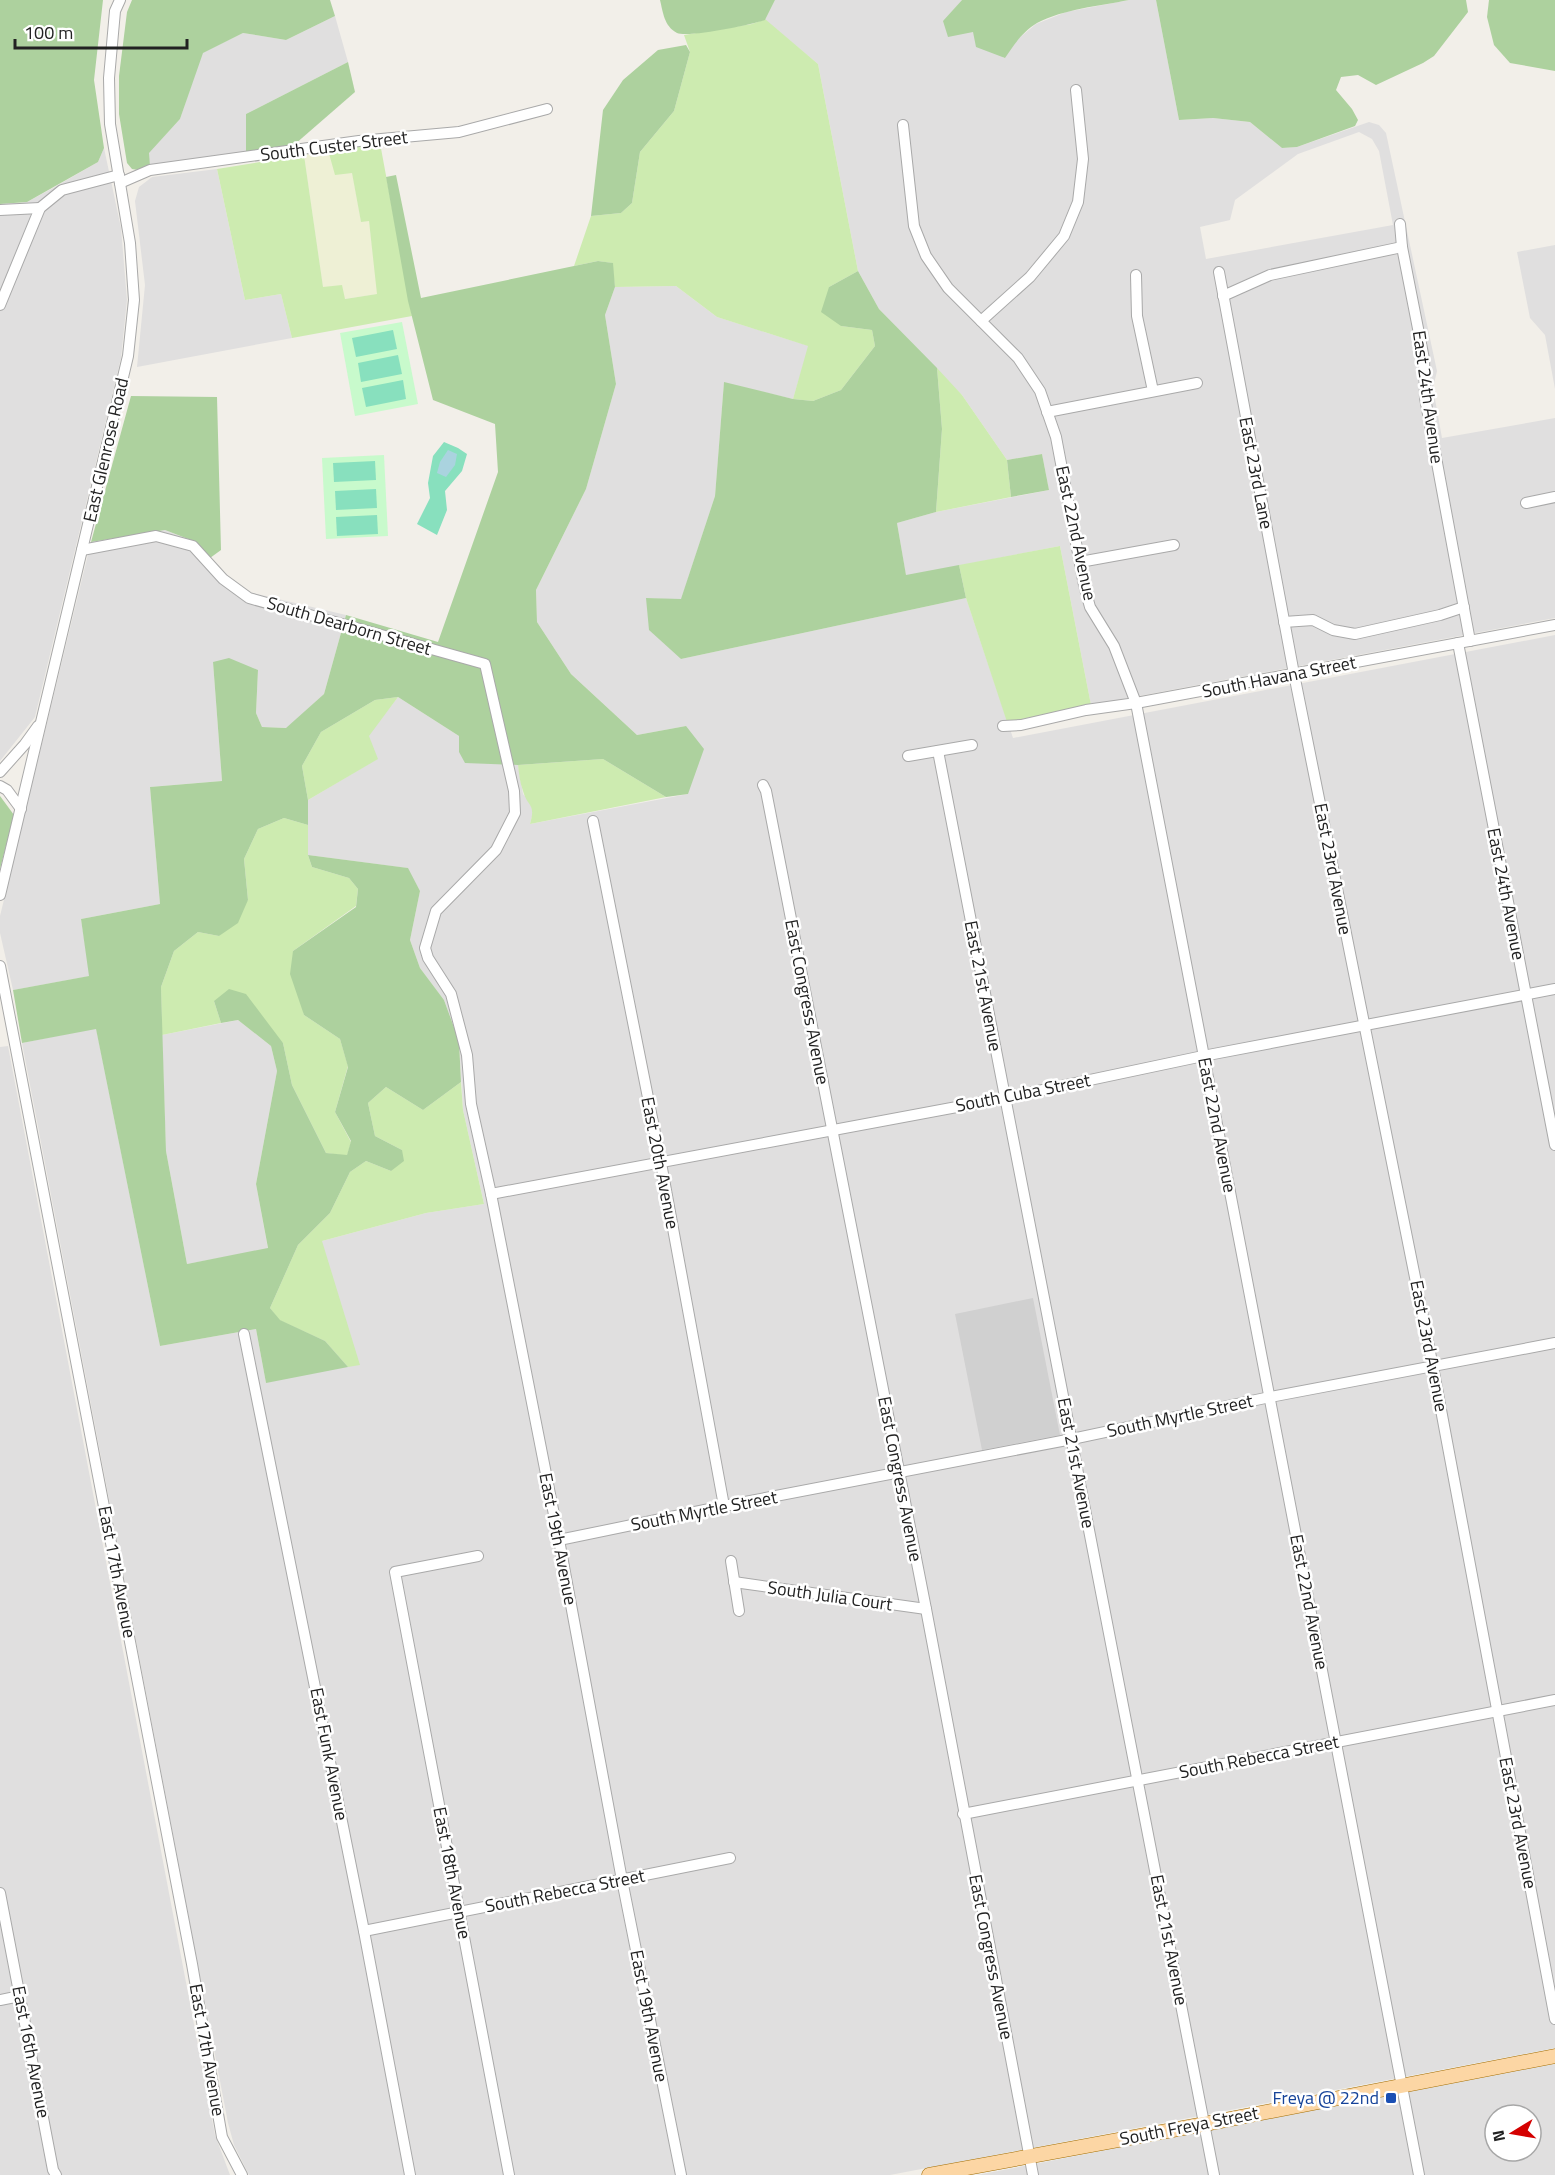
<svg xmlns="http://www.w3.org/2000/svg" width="1555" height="2175" font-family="'Titillium Web',sans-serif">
<rect width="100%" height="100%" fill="#f2efe9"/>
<g fill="#e0dfdf" fill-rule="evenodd">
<path d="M 775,0 L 962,0 L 944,21 L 973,32 L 1004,58 L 1018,39 L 1036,24 L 1066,12 L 1129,0 L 1156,0 L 1179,120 L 1213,118 L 1250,122 L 1282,148 L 1297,147 L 1369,122 L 1379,125 L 1386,133 L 1437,371 L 1433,388 L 1442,438 L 1555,418 L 1555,618 L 1091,705 L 1060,546 L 906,576 L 897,523 L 936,512 L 1049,490 L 1042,454 L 1007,460 L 962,395 L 879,309 L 858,271 L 818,64 L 765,20 ZM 1359,132 L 1372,139 L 1379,151 L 1393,225 L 1206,259 L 1200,227 L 1230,220 L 1235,200 L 1298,154 Z"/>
<path d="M 335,16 L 348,62 L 246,114 L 246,152 L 150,166 L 148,153 L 180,119 L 202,53 L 243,33 L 286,40 Z"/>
<path d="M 104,148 L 121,228 L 127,300 L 121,358 L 35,717 L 0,761 L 0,204 L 27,202 L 53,188 L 98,162 Z"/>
<path d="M 217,169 L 245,300 L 281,294 L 292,338 L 137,367 L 145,285 L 135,201 L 139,187 L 152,177 Z"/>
<path d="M 1555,245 L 1555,389 L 1545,335 L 1530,318 L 1517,252 Z"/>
<path d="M 676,286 L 717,317 L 809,346 L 793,399 L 724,383 L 715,496 L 681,600 L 646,598 L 681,659 L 966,598 L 1013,738 L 1555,635 L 1555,2048 L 890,2175 L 249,2175 L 234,2145 L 228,2123 L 22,1043 L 96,1028 L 160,1346 L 256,1329 L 266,1383 L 322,1241 L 426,1213 L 484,1204 L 463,1110 L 459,1041 L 444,1000 L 420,968 L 410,940 L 420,891 L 407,868 L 308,855 L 308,800 L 377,759 L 368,736 L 398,697 L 459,736 L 459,752 L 501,763 L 518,765 L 523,794 L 531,803 L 533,813 L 530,824 L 688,794 L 686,726 L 637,735 L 571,674 L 537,622 L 536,590 L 586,489 L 616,384 L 605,315 L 615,287 Z"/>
<path d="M 165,530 L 196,542 L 227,576 L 249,592 L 346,615 L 324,694 L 287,728 L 262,727 L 256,713 L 258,670 L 213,662 L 222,781 L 150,787 L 160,904 L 81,919 L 90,976 L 13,990 L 0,933 L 0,916 L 91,542 Z"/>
<path d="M 238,1020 L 271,1046 L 277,1071 L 256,1184 L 268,1249 L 187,1264 L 166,1151 L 162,1035 Z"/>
<path d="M 8,1046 L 215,2135 L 230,2175 L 0,2175 L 0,1047 Z"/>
<path d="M 1555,2064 L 1555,2175 L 977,2175 ZM 1495,2115 L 1531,2115 L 1531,2151 L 1495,2151 Z"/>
</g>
<path fill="#d0d0d0" d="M 1033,1298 L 1060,1435 L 982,1450 L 955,1314 Z"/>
<path fill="#eef0d5" d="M 328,150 L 352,172 L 361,221 L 369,221 L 378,294 L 344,299 L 323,288 L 304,155 Z"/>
<g fill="#cdebb0">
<path d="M 765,19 L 818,64 L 858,271 L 829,287 L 841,326 L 872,330 L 875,346 L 841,390 L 813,401 L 793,399 L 808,346 L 717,317 L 676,286 L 615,287 L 612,263 L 598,261 L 574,266 L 591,216 L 621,213 L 632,203 L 640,152 L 674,111 L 690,52 L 684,35 L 752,24 Z"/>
<path d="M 380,143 L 412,316 L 292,338 L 281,294 L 245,300 L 217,169 L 304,155 L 323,287 L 342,285 L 345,299 L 377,294 L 369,221 L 361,222 L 352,173 L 335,175 L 328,150 Z"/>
<path d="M 937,368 L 962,395 L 1007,460 L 1011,497 L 936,512 L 942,429 Z"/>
<path d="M 1060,546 L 1091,705 L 1007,722 L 966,598 L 959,565 Z"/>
<path d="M 398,697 L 369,736 L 378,759 L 308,800 L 302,766 L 321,732 L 375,700 Z"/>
<path d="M 603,759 L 666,797 L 530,824 C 536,803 528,808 523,791 C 520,783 519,774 518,765 Z"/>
<path d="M 284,818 L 308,825 L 308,855 L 312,867 L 349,878 L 358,889 L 356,906 L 293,951 L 304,1015 L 340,1039 L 348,1066 L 335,1112 L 351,1142 L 347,1156 L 326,1153 L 292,1085 L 283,1043 L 214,1001 L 221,1023 L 162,1035 L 161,987 L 174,951 L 198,932 L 219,936 L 248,900 L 244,859 L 258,829 Z"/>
<path d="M 461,1082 L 463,1110 L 484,1204 L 426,1213 L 322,1241 L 360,1365 L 348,1367 L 325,1341 L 279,1320 L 270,1308 L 298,1245 L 330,1213 L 350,1172 L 366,1161 L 391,1171 L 402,1150 L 375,1136 L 368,1103 L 386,1087 L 423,1110 Z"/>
</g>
<g fill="#add19e">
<path d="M 0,0 L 103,0 L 94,80 L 104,148 L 98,162 L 27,202 L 0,204 Z"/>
<path d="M 132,0 L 330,0 L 335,16 L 286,40 L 243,33 L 203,53 L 180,119 L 149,153 L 150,166 L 138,170 L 132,169 L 127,163 L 119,114 L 119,76 L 127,12 Z"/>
<path d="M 660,0 L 775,0 L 765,20 C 751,25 688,38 677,33 C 664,26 663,12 660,0 Z"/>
<path d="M 962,0 L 1129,0 C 1099,6 1064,9 1037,23 C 1023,31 1013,46 1005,58 L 976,47 L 973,32 L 948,37 L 943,21 Z"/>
<path d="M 1156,0 L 1466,0 L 1468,12 L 1434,56 L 1423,63 L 1376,85 L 1358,75 L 1341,77 L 1336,90 L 1352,109 L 1358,120 L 1355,126 L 1297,147 L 1282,148 L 1250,122 L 1213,118 L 1179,120 Z"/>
<path d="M 1489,0 L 1555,0 L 1555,71 L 1510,63 L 1494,45 L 1487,17 Z"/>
<path d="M 686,45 L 690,52 L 674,111 L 640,152 L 632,203 L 621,213 L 591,216 L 603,110 L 623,80 L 658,50 Z"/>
<path d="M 348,62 L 355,92 L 294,145 L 246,152 L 246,114 Z"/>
<path d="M 396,175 L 421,298 L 598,261 L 613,263 L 615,287 L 605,315 L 616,384 L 586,489 L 536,590 L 537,622 L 571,674 L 637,735 L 686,726 L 704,749 L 688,794 L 666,797 L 603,759 L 518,765 L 465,763 L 459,752 L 459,736 L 398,697 L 375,700 L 321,732 L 302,766 L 308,800 L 308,825 L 284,818 L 258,829 L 244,859 L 248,900 L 238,923 L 219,936 L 198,932 L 174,951 L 161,987 L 166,1151 L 187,1264 L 268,1248 L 256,1184 L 277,1071 L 271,1046 L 238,1020 L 221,1023 L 214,1001 L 229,989 L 246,994 L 283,1043 L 292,1085 L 326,1153 L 347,1155 L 351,1141 L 335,1112 L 348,1067 L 340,1039 L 304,1015 L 290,974 L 293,951 L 356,907 L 358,889 L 349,878 L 312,867 L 308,855 L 408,868 L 420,891 L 410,940 L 420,968 L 444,1000 L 459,1041 L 461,1082 L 423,1110 L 386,1087 L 368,1103 L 375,1136 L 402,1150 L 404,1161 L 391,1171 L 366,1161 L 350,1172 L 330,1213 L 298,1245 L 270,1308 L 280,1320 L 325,1341 L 348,1367 L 266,1383 L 256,1329 L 160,1346 L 96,1029 L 22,1043 L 13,990 L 89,976 L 81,919 L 160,904 L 150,787 L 222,781 L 213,662 L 229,658 L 258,670 L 256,713 L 262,727 L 286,728 L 324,694 L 346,615 L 438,642 L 498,472 L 495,424 L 433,400 L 408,301 L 386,177 Z"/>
<path d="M 858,271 L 879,309 L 937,368 L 942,429 L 936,512 L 897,523 L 906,575 L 959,565 L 966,598 L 681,659 L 649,630 L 646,598 L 681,599 L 715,496 L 724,382 L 793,399 L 813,401 L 841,390 L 875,346 L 872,330 L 841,326 L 821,312 L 829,287 Z"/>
<path d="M 131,396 L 217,397 L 221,550 L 210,558 L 196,542 L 165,530 L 91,542 Z"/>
<path d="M 1042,454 L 1049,490 L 1011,497 L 1007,460 Z"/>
<path d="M 0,796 L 14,815 L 0,869 Z"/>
</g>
<g fill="#c8facc">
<path d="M 402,322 L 418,404 L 355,416 L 340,333 Z"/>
<path d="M 384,455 L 388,536 L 326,539 L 322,458 Z"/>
</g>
<g fill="#88e0be">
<path d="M 393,330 L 397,349 L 356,357 L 352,338 Z"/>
<path d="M 398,355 L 402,374 L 361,382 L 358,363 Z"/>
<path d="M 403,380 L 406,399 L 366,407 L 362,388 Z"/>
<path d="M 444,442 L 458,448 L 467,454 L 462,471 L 445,491 L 447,510 L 437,535 L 417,524 L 430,498 L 428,483 L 433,456 Z"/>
<path d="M 375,461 L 376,480 L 334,482 L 333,463 Z"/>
<path d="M 376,489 L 377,508 L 336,510 L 335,491 Z"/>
<path d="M 377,515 L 378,534 L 337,536 L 336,517 Z"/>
</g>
<path fill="#aad3df" d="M 448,450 L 457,454 L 455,465 L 446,477 L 437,473 L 440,462 Z"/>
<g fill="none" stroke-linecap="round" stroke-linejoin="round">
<defs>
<g id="minor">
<path d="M 903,125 L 914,226 L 926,256 L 948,288 L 1018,358 L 1040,391 L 1056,437 L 1084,585 L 1090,607 L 1114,646 L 1136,703 L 1419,2175"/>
<path d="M 120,183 L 150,170 L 359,141 L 459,132 L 547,109"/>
<path d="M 0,210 L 40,208"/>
<path d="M 1400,224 L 1402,247 L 1424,359 L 1425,398 L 1470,641"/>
<path d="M 1219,272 L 1294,674 L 1433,1367 L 1555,2019"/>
<path d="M 1136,275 L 1137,316 L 1153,391"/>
<path d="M 1223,296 L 1270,275 L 1402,247"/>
<path d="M 0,305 L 40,208 L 62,190 L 119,175"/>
<path d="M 981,321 L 1030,277 L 1064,236 L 1078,202 L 1083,159 L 1076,90"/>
<path d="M 1047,412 L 1197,383"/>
<path d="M 1526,503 L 1555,497"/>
<path d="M 82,550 L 156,536 L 193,546 L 223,579 L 249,598 L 485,664 L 514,791 L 515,813 L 496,850 L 436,911 L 425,948 L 428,958 L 451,994 L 467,1055 L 471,1104 L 491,1194 L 559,1540 L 622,1880 L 681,2175"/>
<path d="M 1080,562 L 1174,545"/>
<path d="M 1284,622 L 1313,620 L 1333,630 L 1355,634 L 1440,615 L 1464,607"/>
<path d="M 1458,643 L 1555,1145"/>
<path d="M 1003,726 L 1021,725 L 1086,710 L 1136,703 L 1555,625"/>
<path d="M 938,751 L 1214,2175"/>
<path d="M 908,756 L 972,745"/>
<path d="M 0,772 L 25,744 L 38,726"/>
<path d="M 763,785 L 766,791 L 926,1609 L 1033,2175"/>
<path d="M 0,786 L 7,790 L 21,809"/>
<path d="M 593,821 L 661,1163 L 724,1506"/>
<path d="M 0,895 L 128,356 L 134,300 L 130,243 L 110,124 L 109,78 L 115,11 L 120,0"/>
<path d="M 0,966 L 192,1964 L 222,2137 L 242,2175"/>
<path d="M 491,1194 L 1005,1098 L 1203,1056 L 1555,989"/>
<path d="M 244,1334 L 364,1931 L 410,2175"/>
<path d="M 559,1540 L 724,1506 L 1072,1439 L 1270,1397 L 1555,1343"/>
<path d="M 478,1556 L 395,1572 L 509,2175"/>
<path d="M 731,1561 L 739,1611"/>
<path d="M 734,1582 L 926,1609"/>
<path d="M 963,1814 L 1555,1700"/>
<path d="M 0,1893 L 53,2170 L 56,2175"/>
<path d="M 364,1931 L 730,1858"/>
<path d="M 0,2000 L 20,1996"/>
</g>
<path id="major" d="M 929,2175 L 1205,2124 L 1555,2056"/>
</defs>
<use href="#minor" stroke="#a9a9a9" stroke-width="12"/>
<use href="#major" stroke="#a06b00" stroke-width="15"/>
<use href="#minor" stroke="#fff" stroke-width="10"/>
<use href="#major" stroke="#fcd6a4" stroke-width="14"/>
</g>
<rect fill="#1a4fb4" stroke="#fff" stroke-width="2" x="1385" y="2092" width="12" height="12" rx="3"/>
<g text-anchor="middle" stroke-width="5" stroke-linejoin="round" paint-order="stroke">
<g font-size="18" fill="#222" stroke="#fff">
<text transform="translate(334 146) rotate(-7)" y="6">South Custer Street</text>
<text transform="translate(1428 397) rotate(82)" y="6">East 24th Avenue</text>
<text transform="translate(106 450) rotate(-77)" y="6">East Glenrose Road</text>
<text transform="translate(1256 473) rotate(79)" y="6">East 23rd Lane</text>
<text transform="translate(1076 533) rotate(78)" y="6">East 22nd Avenue</text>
<text transform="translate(349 626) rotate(16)" y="6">South Dearborn Street</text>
<text transform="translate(1279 677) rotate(-11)" y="6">South Havana Street</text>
<text transform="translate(1333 869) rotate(79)" y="6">East 23rd Avenue</text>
<text transform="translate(1506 894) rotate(79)" y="6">East 24th Avenue</text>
<text transform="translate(983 986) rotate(79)" y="6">East 21st Avenue</text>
<text transform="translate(807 1002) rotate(79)" y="6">East Congress Avenue</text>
<text transform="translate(1023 1093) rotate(-11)" y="6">South Cuba Street</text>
<text transform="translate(1217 1125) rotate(79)" y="6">East 22nd Avenue</text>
<text transform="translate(660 1163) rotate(79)" y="6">East 20th Avenue</text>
<text transform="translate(1429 1346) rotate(79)" y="6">East 23rd Avenue</text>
<text transform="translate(1180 1416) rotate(-12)" y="6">South Myrtle Street</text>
<text transform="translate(1076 1463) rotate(79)" y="6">East 21st Avenue</text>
<text transform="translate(900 1479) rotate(79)" y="6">East Congress Avenue</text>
<text transform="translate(704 1511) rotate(-11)" y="6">South Myrtle Street</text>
<text transform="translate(558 1539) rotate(79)" y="6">East 19th Avenue</text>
<text transform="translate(117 1572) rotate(79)" y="6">East 17th Avenue</text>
<text transform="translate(830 1596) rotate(8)" y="6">South Julia Court</text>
<text transform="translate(1309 1602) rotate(79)" y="6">East 22nd Avenue</text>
<text transform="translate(329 1754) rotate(79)" y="6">East Funk Avenue</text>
<text transform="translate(1259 1757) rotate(-11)" y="6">South Rebecca Street</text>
<text transform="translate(1518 1823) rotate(79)" y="6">East 23rd Avenue</text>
<text transform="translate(452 1873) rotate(79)" y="6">East 18th Avenue</text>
<text transform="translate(565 1891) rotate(-11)" y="6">South Rebecca Street</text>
<text transform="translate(1169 1940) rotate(79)" y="6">East 21st Avenue</text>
<text transform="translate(991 1957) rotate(79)" y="6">East Congress Avenue</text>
<text transform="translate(649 2016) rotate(79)" y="6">East 19th Avenue</text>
<text transform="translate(207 2050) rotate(80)" y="6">East 17th Avenue</text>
<text transform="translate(31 2052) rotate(79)" y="6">East 16th Avenue</text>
<text transform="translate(1189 2126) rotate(-11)" y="6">South Freya Street</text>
</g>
<g font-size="18" fill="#164399" stroke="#fff" text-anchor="end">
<text x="1379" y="2104">Freya @ 22nd</text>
</g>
</g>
<g transform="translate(1513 2133) rotate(259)"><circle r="28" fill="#ffffff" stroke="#a7a7a7" stroke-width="1.5"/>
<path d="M0-4.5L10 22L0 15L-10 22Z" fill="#d40000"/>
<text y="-9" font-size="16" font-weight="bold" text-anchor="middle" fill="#222222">N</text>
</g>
<path d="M15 39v9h172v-9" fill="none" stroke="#222222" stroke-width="3"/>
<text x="24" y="39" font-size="18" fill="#222222" stroke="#ffffff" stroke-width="4.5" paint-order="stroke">100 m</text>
</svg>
